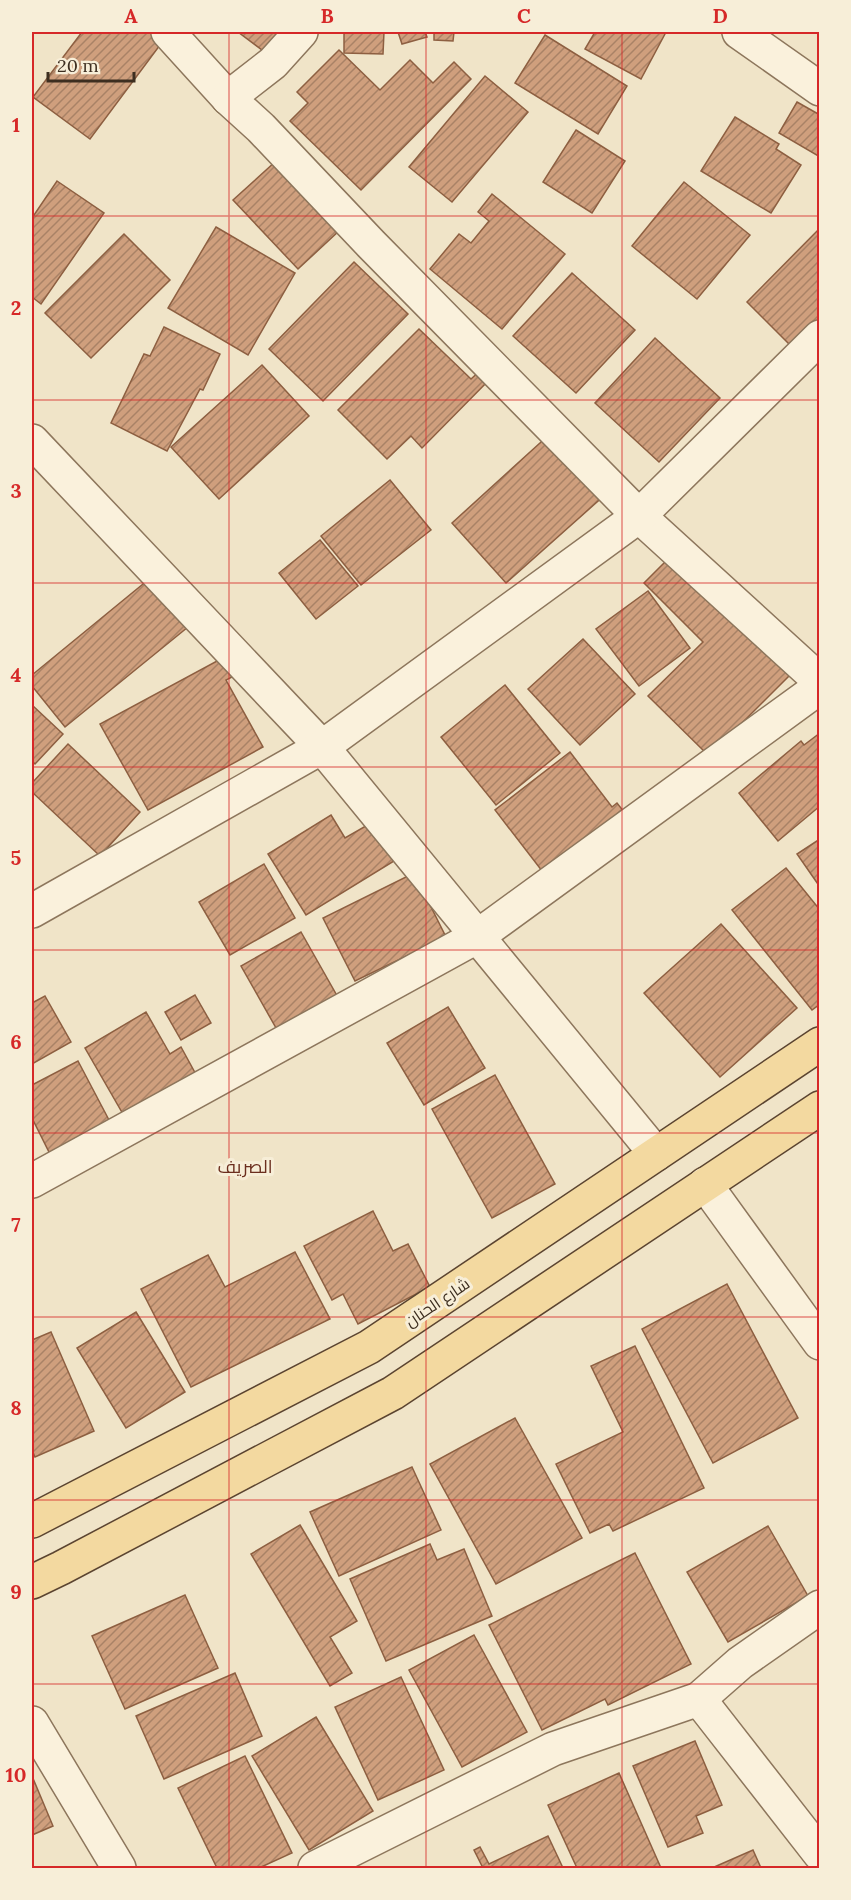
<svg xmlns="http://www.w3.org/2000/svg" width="851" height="1900" font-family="Lora,Cairo,serif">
<defs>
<pattern id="building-hatch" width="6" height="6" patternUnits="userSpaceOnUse" patternTransform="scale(1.5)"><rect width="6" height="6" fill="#cf9f7d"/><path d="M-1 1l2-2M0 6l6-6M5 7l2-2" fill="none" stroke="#a98266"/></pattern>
</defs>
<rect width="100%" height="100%" fill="#f0e4c8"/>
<g fill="url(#building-hatch)" stroke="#8d5f41" stroke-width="1.5">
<path d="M 82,32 L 158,32 L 166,37 L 90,139 L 33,97 Z"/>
<path d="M 238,32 L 289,32 L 270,56 Z"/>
<path d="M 344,32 L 384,32 L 383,54 L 344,53 Z"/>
<path d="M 398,32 L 425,32 L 427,37 L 402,44 Z"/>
<path d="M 434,32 L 454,32 L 453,41 L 434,40 Z"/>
<path d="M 595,32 L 666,32 L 641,79 L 585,49 Z"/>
<path d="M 545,35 L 627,86 L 598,134 L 515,83 Z"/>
<path d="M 339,50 L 380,90 L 410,60 L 433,83 L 454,62 L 471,79 L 361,190 L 290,121 L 308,103 L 297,92 Z"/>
<path d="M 485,76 L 528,112 L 452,202 L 409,167 Z"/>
<path d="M 797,102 L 820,115 L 820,157 L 779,133 Z"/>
<path d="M 735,117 L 779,144 L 776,149 L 801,165 L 771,213 L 701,171 Z"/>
<path d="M 576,130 L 625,161 L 592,213 L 543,182 Z"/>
<path d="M 276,161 L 340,230 L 298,269 L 233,200 Z"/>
<path d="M 57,181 L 104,213 L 41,304 L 32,297 L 32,218 Z"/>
<path d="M 684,182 L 750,235 L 697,299 L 632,246 Z"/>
<path d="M 492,194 L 565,254 L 502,329 L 430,269 L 459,234 L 471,243 L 489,221 L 478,212 Z"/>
<path d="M 216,227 L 295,273 L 248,355 L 168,308 Z"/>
<path d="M 820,228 L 820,320 L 792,347 L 747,302 Z"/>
<path d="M 124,234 L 170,280 L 91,358 L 45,313 Z"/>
<path d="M 354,262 L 408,314 L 323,401 L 269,349 Z"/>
<path d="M 572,273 L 635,330 L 576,393 L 513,336 Z"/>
<path d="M 164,327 L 220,354 L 203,390 L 200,389 L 167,451 L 111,423 L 144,354 L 150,356 Z"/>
<path d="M 419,329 L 471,379 L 482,369 L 491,378 L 422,448 L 411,436 L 387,459 L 338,410 Z"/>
<path d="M 655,338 L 720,398 L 659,462 L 595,403 Z"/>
<path d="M 262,365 L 309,416 L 219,499 L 171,447 Z"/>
<path d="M 551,433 L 606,494 L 506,583 L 452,523 Z"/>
<path d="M 390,480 L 431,530 L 361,585 L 321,536 Z"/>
<path d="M 320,540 L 358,586 L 316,619 L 279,573 Z"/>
<path d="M 674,553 L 794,671 L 709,756 L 648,696 L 703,642 L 644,583 Z"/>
<path d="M 154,575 L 193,623 L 65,727 L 32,686 L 32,675 Z"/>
<path d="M 648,591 L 690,648 L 639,686 L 596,629 Z"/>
<path d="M 583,639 L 635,694 L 580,745 L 528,689 Z"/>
<path d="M 230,654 L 240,673 L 226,680 L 263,747 L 148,810 L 100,724 Z"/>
<path d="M 505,685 L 560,753 L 496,805 L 441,737 Z"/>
<path d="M 32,705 L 63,734 L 35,764 L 32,761 Z"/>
<path d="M 820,733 L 820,806 L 778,841 L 739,793 L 801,741 L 804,745 Z"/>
<path d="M 68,744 L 140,812 L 100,856 L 32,792 L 32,783 Z"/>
<path d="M 570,752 L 612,807 L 617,803 L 629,818 L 549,880 L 495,810 Z"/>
<path d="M 331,815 L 345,838 L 371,823 L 394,861 L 306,915 L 268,854 Z"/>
<path d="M 820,839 L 820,887 L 797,854 Z"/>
<path d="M 264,864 L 295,918 L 230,955 L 199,902 Z"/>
<path d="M 786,868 L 820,910 L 820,1004 L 812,1010 L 732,910 Z"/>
<path d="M 414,873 L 446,937 L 355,981 L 323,918 Z"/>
<path d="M 721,924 L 797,1008 L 720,1077 L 644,993 Z"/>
<path d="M 301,932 L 340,1001 L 280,1035 L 241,966 Z"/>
<path d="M 195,995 L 211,1023 L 181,1040 L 165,1012 Z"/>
<path d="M 45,996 L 71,1042 L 32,1064 L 32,1003 Z"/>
<path d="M 448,1007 L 485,1068 L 424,1105 L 387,1043 Z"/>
<path d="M 146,1012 L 170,1054 L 181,1047 L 199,1080 L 127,1121 L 85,1048 Z"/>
<path d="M 78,1061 L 109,1120 L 55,1164 L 32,1118 L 32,1085 Z"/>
<path d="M 495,1075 L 555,1184 L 492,1218 L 432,1109 Z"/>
<path d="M 373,1211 L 393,1251 L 408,1244 L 430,1287 L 358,1324 L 343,1294 L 332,1300 L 304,1246 Z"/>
<path d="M 295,1252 L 330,1319 L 191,1387 L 141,1289 L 208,1255 L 225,1287 Z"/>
<path d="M 727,1284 L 798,1418 L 713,1463 L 642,1329 Z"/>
<path d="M 136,1312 L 185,1392 L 126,1428 L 77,1348 Z"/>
<path d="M 51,1332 L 94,1431 L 35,1457 L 32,1450 L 32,1340 Z"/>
<path d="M 635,1346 L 704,1488 L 613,1531 L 609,1524 L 590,1533 L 556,1464 L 623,1432 L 591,1366 Z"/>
<path d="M 515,1418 L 582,1538 L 496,1584 L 430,1464 Z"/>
<path d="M 412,1467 L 441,1530 L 339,1576 L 310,1512 Z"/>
<path d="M 300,1525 L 357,1621 L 330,1637 L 352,1673 L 330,1686 L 251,1554 Z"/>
<path d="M 768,1526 L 808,1596 L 728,1642 L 687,1572 Z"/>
<path d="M 430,1544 L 437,1560 L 464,1549 L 492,1616 L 386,1661 L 350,1579 Z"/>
<path d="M 635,1553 L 691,1664 L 608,1705 L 605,1699 L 542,1730 L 489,1625 Z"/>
<path d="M 185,1595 L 218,1668 L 125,1709 L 92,1636 Z"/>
<path d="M 474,1635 L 527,1732 L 462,1767 L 409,1670 Z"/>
<path d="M 235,1673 L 262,1736 L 164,1779 L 136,1716 Z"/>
<path d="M 401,1677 L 444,1770 L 378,1800 L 335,1707 Z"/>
<path d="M 316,1717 L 373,1811 L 309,1850 L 252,1756 Z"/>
<path d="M 695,1741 L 722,1805 L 696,1816 L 703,1833 L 668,1847 L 633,1766 Z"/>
<path d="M 245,1756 L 292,1853 L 259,1868 L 217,1868 L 178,1788 Z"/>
<path d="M 619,1773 L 661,1868 L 577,1868 L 548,1805 Z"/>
<path d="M 32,1776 L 53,1826 L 32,1835 Z"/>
<path d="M 548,1836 L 563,1868 L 483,1868 L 474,1850 L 480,1847 L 489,1864 Z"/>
<path d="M 753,1850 L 761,1868 L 712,1868 Z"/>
</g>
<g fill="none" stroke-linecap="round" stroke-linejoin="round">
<defs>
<g id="minor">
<path d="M 168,32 L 228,98 L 261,128 L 371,244 L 639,516 L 820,681"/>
<path d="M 739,32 L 820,89"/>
<path d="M 228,98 L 273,63 L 301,32"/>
<path d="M 32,441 L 322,747 L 656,1154"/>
<path d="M 32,911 L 322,747 L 639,516 L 820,337"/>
<path d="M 32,1181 L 478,936 L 820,687"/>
<path d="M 705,1184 L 820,1343"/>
<path d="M 699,1699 L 820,1854"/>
<path d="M 32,1723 L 119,1868"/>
<path d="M 315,1868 L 553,1749 L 699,1699 L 740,1663 L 820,1607"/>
</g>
<g id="major">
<path d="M 32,1521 L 369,1347 L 820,1044"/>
<path d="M 32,1582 L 61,1568 L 393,1393 L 820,1108"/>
</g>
</defs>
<use href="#minor" stroke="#8d765c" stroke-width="36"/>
<use href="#major" stroke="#5b4430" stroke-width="36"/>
<use href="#minor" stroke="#faf1dc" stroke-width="33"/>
<use href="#major" stroke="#f3d9a0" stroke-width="33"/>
</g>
<path fill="none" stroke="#d62828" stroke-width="1.5" stroke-opacity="0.55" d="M 229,32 L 229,1868M 426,32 L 426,1868M 622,32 L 622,1868M 32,216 L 820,216M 32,400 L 820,400M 32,583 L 820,583M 32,767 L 820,767M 32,950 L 820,950M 32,1133 L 820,1133M 32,1317 L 820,1317M 32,1500 L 820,1500M 32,1684 L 820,1684"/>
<g text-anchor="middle" stroke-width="6" stroke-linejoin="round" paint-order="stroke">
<g font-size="16" fill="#3d2e20" stroke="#f7eed8">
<text transform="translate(437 1302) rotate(-34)" y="6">شارع الحنان</text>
</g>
<g font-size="18" fill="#6b2e1e" stroke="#f7eed8">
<text x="245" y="1173">الصريف</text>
</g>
</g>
<rect width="851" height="1900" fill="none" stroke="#f7eed8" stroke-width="66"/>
<path d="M48 72v9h86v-9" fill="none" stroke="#3d2e20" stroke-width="3"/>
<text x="57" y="72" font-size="18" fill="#3d2e20" stroke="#f7eed8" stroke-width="4.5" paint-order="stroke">20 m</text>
<rect x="33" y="33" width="785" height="1834" fill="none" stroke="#d62828" stroke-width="2"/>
<g font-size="20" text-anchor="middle" font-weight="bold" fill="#d62828">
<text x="131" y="23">A</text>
<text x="327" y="23">B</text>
<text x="524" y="23">C</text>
<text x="720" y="23">D</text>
<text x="16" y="132">1</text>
<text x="16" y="315">2</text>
<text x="16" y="498">3</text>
<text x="16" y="682">4</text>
<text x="16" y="865">5</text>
<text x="16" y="1049">6</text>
<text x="16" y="1232">7</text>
<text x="16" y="1415">8</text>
<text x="16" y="1599">9</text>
<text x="16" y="1782">10</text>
</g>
</svg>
